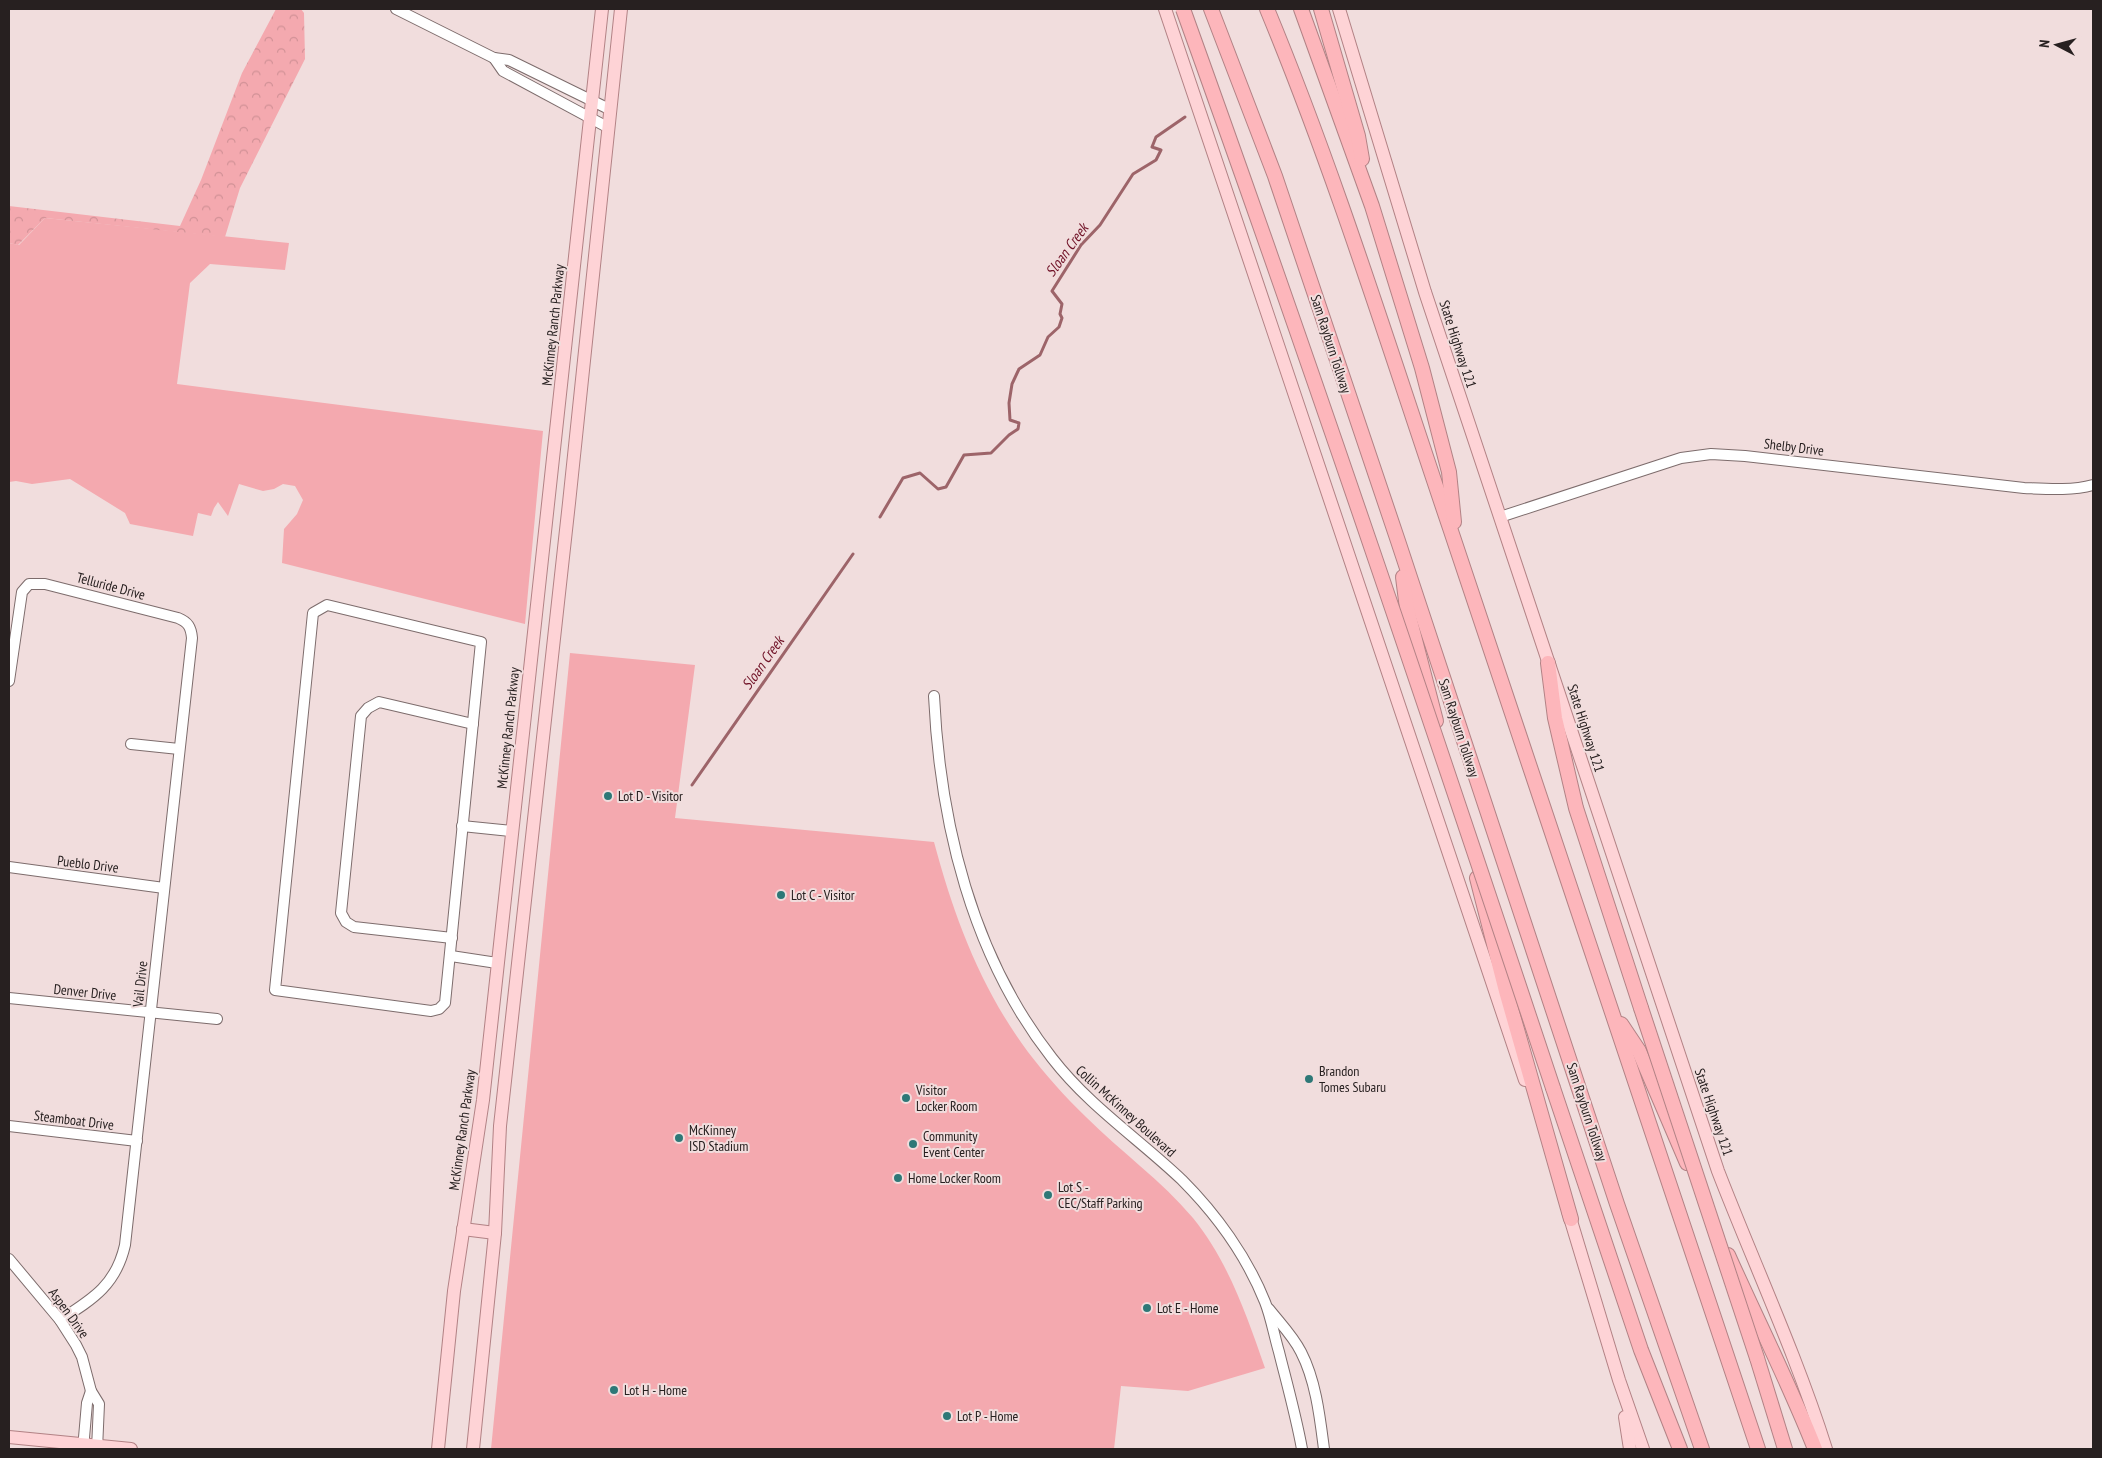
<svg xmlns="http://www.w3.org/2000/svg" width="2102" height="1458" font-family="'PT Sans Narrow',sans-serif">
<defs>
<pattern id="forest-crowns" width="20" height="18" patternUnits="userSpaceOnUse" patternTransform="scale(1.25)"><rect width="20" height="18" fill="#f4a9af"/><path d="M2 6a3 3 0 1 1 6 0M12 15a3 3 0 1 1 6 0" fill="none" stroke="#d19196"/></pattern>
</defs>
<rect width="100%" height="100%" fill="#f1dddd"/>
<g fill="#f4a9af">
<path d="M 45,218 L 289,243 L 285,270 L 210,264 L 190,283 L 177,384 L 543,431 L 525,624 L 282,563 L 284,529 L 297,514 L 303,500 L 295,486 L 283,484 L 274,489 L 263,491 L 239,484 L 228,516 L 218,502 L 214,508 L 211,516 L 198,513 L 193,536 L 130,524 L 125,513 L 70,479 L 32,484 L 16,481 L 9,482 L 9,243 L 19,245 Z"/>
<path d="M 570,653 L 695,665 L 675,818 L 934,842 C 954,917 981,989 1028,1052 C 1045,1074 1065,1097 1086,1117 C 1121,1152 1161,1180 1193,1218 C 1228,1261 1247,1316 1265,1368 L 1188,1391 L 1121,1386 L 1114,1449 L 491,1449 Z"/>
</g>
<path fill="url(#forest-crowns)" d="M 276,9 L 301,9 L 304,13 L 305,59 L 240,188 L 225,237 L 45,218 L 18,245 L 9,243 L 9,206 L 180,226 L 201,180 L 242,73 Z"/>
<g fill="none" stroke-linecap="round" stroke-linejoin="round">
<g stroke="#9d6469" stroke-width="3">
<path d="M 880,517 L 903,478 L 920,473 L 938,489 L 946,487 L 964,455 L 991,453 L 1009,435 L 1018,429 L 1019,423 L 1010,420 L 1009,403 L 1012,384 L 1019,369 L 1040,355 L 1048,337 L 1059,327 L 1062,318 L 1060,314 L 1062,304 L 1052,291 L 1081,245 L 1100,225 L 1133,174 L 1156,160 L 1161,150 L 1152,147 L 1156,137 L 1185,117"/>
<path d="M 692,785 L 853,554"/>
</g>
<defs>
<g id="minor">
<path d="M 396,9 L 494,58 L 509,60 L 611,110"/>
<path d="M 494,58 L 503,71 L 609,128"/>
<path d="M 1500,517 L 1681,458 L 1711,454 L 1745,456 L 2024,488 C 2047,489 2071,491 2093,485"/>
<path d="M 327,605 L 481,642 L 445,1003 L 439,1009 L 431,1011 L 275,990 L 313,613 Z"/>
<path d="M 9,681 L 22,592 L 29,584 L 45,584 L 178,618 C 188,622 191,627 192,638 L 125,1245 C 116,1285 93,1299 60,1320"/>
<path d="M 934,696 C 940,823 972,956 1052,1058 C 1089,1106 1139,1139 1182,1180 C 1216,1214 1247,1257 1265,1302 C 1271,1317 1274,1335 1279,1352 C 1287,1384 1296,1416 1302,1449"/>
<path d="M 131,744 L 179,749"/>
<path d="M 462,826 L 511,831"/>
<path d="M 9,867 L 164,888"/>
<path d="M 452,938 L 354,927 L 346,922 L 341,913 L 361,716 L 368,708 L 379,702 L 473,724"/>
<path d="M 451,956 L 497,963"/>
<path d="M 9,998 L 217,1019"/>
<path d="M 9,1126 L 137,1141"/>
<path d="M 9,1259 L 60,1320 L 76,1345 L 82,1357 L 91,1391 L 99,1404 L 97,1449"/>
<path d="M 1269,1309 C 1280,1323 1293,1336 1301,1352 C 1316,1381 1320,1418 1324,1449"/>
<path d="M 83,1449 L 87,1403 L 91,1391"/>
</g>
<g id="major">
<path d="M 1165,9 L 1525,1080"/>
<path d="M 1339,9 L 1425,292 L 1718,1171 C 1754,1264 1796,1354 1826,1449"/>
<path d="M 1568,1211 L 1619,1380 L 1643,1449"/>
<path d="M 463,1229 L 495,1233"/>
<path d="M 1625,1417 L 1630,1449"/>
<path d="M 9,1437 L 131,1449"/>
<path d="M 438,1449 L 454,1291 L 483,1100 L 602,9"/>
<path d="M 473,1449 L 495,1233 L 500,1126 L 569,503 L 621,9"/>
</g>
<g id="highway">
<path d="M 1211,9 L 1275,176 L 1398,541 L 1617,1204 L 1702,1449"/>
<path d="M 1267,9 C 1337,178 1391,354 1450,528 C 1554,835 1656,1142 1758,1449"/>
<path d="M 1301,9 L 1372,206 L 1422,368 L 1449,472 L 1454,522"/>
<path d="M 1321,9 L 1358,136 L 1362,159"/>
<path d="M 1403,577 L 1407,609 L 1436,721"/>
<path d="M 1548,663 L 1555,718 L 1576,808 L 1641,1008"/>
<path d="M 1477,878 L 1506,991 L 1571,1219"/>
<path d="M 1621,1024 L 1639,1051 L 1687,1163"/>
<path d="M 1553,1088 L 1641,1350 L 1680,1449"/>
<path d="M 1728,1255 C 1757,1320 1789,1383 1815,1449"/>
<path d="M 1757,1358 L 1785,1449"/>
</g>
</defs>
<use href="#minor" stroke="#7d6c6c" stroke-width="12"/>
<use href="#major" stroke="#b28285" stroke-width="14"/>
<use href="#highway" stroke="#b28285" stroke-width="16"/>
<use href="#minor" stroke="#fff" stroke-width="10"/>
<use href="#major" stroke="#fed3d6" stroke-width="12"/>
<use href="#highway" stroke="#fdb6bb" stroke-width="14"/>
<defs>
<g id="highway-bridge">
<path d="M 1183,9 C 1312,367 1433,727 1553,1088"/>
<path d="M 1641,1008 L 1757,1358"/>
</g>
</defs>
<use href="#highway-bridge" stroke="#b28285" stroke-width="16" stroke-linecap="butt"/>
<use href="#highway-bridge" stroke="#fdb6bb" stroke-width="14"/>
</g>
<g fill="#2e7877" stroke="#f1dddd" stroke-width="2">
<circle cx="608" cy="796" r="5"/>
<circle cx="781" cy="895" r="5"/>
<circle cx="1309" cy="1079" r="5"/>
<circle cx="906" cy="1098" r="5"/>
<circle cx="679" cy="1138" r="5"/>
<circle cx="913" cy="1144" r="5"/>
<circle cx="898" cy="1178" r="5"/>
<circle cx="1048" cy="1195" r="5"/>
<circle cx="1147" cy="1308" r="5"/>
<circle cx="614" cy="1390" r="5"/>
<circle cx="947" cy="1416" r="5"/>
</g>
<g text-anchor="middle" stroke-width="4" stroke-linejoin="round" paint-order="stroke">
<g font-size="14" fill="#272020" stroke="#f1dddd">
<text transform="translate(553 325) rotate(-84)" y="5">McKinney Ranch Parkway</text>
<text transform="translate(1331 344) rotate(72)" y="5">Sam Rayburn Tollway</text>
<text transform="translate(1458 344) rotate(72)" y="5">State Highway 121</text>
<text transform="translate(1794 447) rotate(7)" y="5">Shelby Drive</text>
<text transform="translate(111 586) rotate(15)" y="5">Telluride Drive</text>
<text transform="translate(508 728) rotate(-84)" y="5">McKinney Ranch Parkway</text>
<text transform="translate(1459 728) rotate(72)" y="5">Sam Rayburn Tollway</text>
<text transform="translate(1586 728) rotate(72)" y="5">State Highway 121</text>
<text transform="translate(88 864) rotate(7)" y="5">Pueblo Drive</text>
<text transform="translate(140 984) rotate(-84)" y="5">Vail Drive</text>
<text transform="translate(85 992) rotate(6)" y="5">Denver Drive</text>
<text transform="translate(1126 1111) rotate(42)" y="5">Collin McKinney Boulevard</text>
<text transform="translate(1587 1112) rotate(72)" y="5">Sam Rayburn Tollway</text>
<text transform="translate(1714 1112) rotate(71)" y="5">State Highway 121</text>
<text transform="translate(74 1120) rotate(7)" y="5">Steamboat Drive</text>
<text transform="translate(462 1130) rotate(-82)" y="5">McKinney Ranch Parkway</text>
<text transform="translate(69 1313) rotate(54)" y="5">Aspen Drive</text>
</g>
<g font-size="14" fill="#272020" stroke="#f1dddd" text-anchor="start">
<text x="618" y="801">Lot D - Visitor</text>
<text x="791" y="900">Lot C - Visitor</text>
<text x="1319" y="1076">Brandon<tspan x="1319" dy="16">Tomes Subaru</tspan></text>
<text x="916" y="1095">Visitor<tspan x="916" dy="16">Locker Room</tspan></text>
<text x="689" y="1135">McKinney<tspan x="689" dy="16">ISD Stadium</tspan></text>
<text x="923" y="1141">Community<tspan x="923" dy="16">Event Center</tspan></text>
<text x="908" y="1183">Home Locker Room</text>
<text x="1058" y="1192">Lot S -<tspan x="1058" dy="16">CEC/Staff Parking</tspan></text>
<text x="1157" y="1313">Lot E - Home</text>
<text x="624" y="1395">Lot H - Home</text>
<text x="957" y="1421">Lot P - Home</text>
</g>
<g font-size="15" font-style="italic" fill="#701227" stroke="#f1dddd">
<text transform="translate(1067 250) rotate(-54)" y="5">Sloan Creek</text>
<text transform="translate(763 663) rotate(-55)" y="5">Sloan Creek</text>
</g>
</g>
<rect width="2102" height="1458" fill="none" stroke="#272020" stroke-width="20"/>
<g transform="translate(2057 45) rotate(276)" stroke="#f1dddd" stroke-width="4" paint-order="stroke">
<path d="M0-4L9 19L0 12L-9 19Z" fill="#272020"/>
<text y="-8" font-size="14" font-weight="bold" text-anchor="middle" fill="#272020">N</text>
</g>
</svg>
